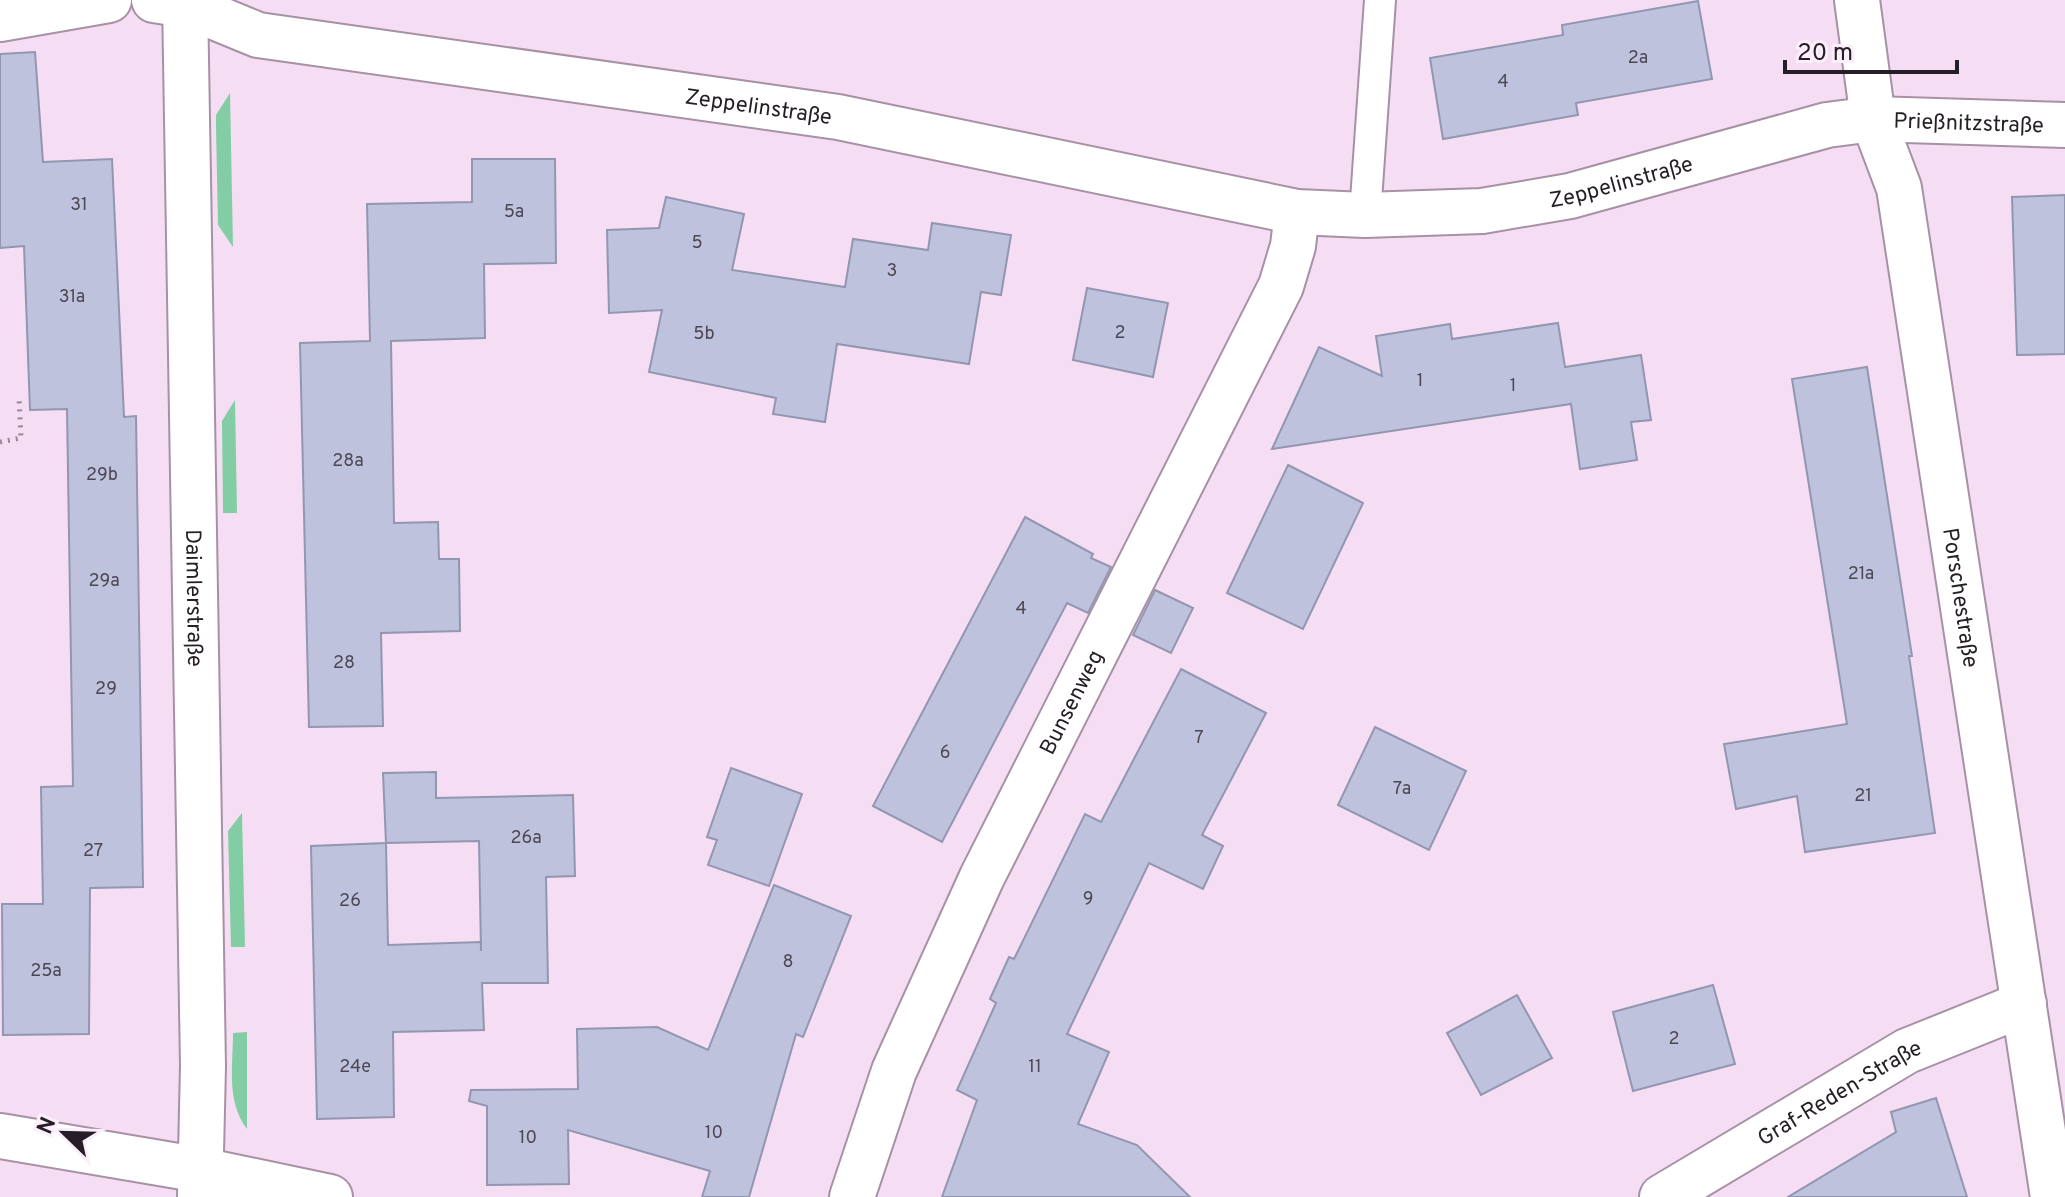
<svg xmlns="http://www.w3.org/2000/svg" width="2065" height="1197" font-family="Overpass,sans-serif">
<rect width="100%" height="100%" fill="#f5ddf3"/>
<g fill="#83cda4">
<path d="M 230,93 L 233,247 L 218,225 L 216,128 L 216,115 Z"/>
<path d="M 235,400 L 237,513 L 223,513 L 222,421 Z"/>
<path d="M 242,813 L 245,947 L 231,947 L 228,831 Z"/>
<path d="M 247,1032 L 247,1129 C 226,1101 233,1066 233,1033 Z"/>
</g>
<g fill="#bfc2dd" stroke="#9396b0" stroke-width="2" fill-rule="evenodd">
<path d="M 1698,1 L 1712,79 L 1576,103 L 1578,115 L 1443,139 L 1430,58 L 1563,35 L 1562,25 Z"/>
<path d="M 35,52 L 43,162 L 112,159 L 124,417 L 136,416 L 143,887 L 90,888 L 89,1034 L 3,1035 L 2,904 L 43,904 L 41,787 L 73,786 L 67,409 L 30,410 L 24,246 L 0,248 L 0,54 Z"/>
<path d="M 472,159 L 555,159 L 556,263 L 484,264 L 485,338 L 391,341 L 394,523 L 438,522 L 439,559 L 459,559 L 460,631 L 381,633 L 383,726 L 309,727 L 300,343 L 370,341 L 367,204 L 472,202 Z"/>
<path d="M 2065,195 L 2065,354 L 2017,355 L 2012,197 Z"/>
<path d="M 666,197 L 744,214 L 732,270 L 845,287 L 853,239 L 928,250 L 932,223 L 1011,235 L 1001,295 L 981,292 L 969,364 L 837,344 L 825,422 L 773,414 L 776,398 L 649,372 L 662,310 L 609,313 L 607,230 L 659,228 Z"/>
<path d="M 1087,288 L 1168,303 L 1153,377 L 1073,360 Z"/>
<path d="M 1558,323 L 1565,367 L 1641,355 L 1651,420 L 1631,422 L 1637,460 L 1580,469 L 1571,404 L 1272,449 L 1319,347 L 1382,376 L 1376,336 L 1450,324 L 1452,339 Z"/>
<path d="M 1867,367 L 1912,656 L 1909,656 L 1935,833 L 1805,852 L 1797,796 L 1736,809 L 1724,744 L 1847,724 L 1792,379 Z"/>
<path d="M 1288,465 L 1363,503 L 1303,629 L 1227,593 Z"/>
<path d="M 1025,517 L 1093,554 L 1091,558 L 1111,567 L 1088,613 L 1067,603 L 942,842 L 873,806 Z"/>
<path d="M 1155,590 L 1193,608 L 1171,653 L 1133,635 Z"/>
<path d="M 1181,669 L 1266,713 L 1202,835 L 1223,846 L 1203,889 L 1149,863 L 1067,1034 L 1109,1052 L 1078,1124 L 1137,1145 L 1190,1197 L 942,1197 L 977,1100 L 957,1090 L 996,1003 L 990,999 L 1009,957 L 1014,959 L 1085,814 L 1101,822 Z"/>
<path d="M 1375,727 L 1466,771 L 1429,850 L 1338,805 Z"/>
<path d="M 731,768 L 802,794 L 769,886 L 708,865 L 717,840 L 707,837 Z"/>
<path d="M 436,772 L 436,798 L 573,795 L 575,876 L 546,877 L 548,983 L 482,983 L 484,1030 L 393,1032 L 394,1117 L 317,1119 L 311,846 L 386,843 L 383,773 ZM 479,841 L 481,951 L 481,942 L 388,945 L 386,843 Z"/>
<path d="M 774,885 L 851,916 L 803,1037 L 796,1034 L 749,1197 L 702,1197 L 710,1171 L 568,1130 L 569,1184 L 487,1185 L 487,1106 L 469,1101 L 471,1090 L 578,1089 L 577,1029 L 657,1027 L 708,1050 Z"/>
<path d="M 1713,985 L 1735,1064 L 1633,1091 L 1613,1012 Z"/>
<path d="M 1517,995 L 1552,1058 L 1481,1095 L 1447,1033 Z"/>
<path d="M 1936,1098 L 1967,1197 L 1788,1197 L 1896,1132 L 1891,1112 Z"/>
</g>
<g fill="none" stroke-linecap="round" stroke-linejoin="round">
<defs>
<path id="service" d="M 1365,215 L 1380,0"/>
<g id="minor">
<path id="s1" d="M 154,0 L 185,5 L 258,35 L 838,117 L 1297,212 L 1365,215 L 1482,211 L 1570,196 L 1827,125 L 1873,119 L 2065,125"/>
<path id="s2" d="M 1857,0 L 1873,119 L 1899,188 L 2053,1197"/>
<path d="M 0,19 L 109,0"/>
<path d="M 0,1136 L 201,1170 L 330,1197"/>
<path id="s3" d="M 852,1197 L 894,1071 L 982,877 L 1281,286 L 1293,246 L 1297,212"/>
<path id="s4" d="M 1662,1197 L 1907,1051 L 2024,1004"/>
</g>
<g id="tertiary">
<path id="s5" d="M 185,0 L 203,1066 L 200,1197"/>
</g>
</defs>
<use href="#service" stroke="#a791a5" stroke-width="34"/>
<use href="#minor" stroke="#a791a5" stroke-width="48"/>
<use href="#tertiary" stroke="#a791a5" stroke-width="48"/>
<path stroke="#978796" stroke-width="5" stroke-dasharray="2 6" stroke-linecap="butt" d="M 0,442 L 21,438 L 19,397"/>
<use href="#service" stroke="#fff" stroke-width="30"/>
<use href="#minor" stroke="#fff" stroke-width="44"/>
<use href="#tertiary" stroke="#fff" stroke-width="44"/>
</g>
<g text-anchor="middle" stroke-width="6" stroke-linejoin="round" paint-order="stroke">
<g font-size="18" fill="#4c4754">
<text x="1638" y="63">2a</text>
<text x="1503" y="87">4</text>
<text x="79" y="210">31</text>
<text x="514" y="217">5a</text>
<text x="697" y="248">5</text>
<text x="892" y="276">3</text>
<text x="72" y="302">31a</text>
<text x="1120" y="338">2</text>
<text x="704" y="339">5b</text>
<text x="1420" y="386">1</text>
<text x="1513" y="391">1</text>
<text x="348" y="466">28a</text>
<text x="102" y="480">29b</text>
<text x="1861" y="579">21a</text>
<text x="104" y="586">29a</text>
<text x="1021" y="614">4</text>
<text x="344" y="668">28</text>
<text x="106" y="694">29</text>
<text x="1199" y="743">7</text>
<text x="945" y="758">6</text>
<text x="1402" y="794">7a</text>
<text x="1863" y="801">21</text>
<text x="526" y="843">26a</text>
<text x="93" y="856">27</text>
<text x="1088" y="904">9</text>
<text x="350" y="906">26</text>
<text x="788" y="967">8</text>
<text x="46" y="976">25a</text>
<text x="1674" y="1044">2</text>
<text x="355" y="1072">24e</text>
<text x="1035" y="1072">11</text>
<text x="714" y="1138">10</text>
<text x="528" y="1143">10</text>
</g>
<g font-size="22" fill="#261e26" stroke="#fceefb">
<text dy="8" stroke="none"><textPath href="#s1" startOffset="616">Zeppelinstraße</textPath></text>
<text dy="8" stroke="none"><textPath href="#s1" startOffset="1848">Prießnitzstraße</textPath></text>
<text dy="8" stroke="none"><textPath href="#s1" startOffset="1492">Zeppelinstraße</textPath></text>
<text dy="8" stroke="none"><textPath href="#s2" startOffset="608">Porschestraße</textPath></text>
<text dy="8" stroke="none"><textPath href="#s5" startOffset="598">Daimlerstraße</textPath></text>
<text dy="8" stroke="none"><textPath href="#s3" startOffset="542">Bunsenweg</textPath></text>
<text dy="8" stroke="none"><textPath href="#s4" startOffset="206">Graf-Reden-Straße</textPath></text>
</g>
</g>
<g transform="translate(64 1133) rotate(293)" stroke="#fceefb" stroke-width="6" paint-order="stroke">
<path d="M0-6L14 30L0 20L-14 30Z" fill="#261e26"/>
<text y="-12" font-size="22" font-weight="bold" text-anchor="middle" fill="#261e26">N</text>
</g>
<path d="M1785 60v12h172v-12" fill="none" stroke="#261e26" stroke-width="4"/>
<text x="1797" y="60" font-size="24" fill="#261e26" stroke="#fceefb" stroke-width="6" paint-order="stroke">20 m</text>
</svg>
